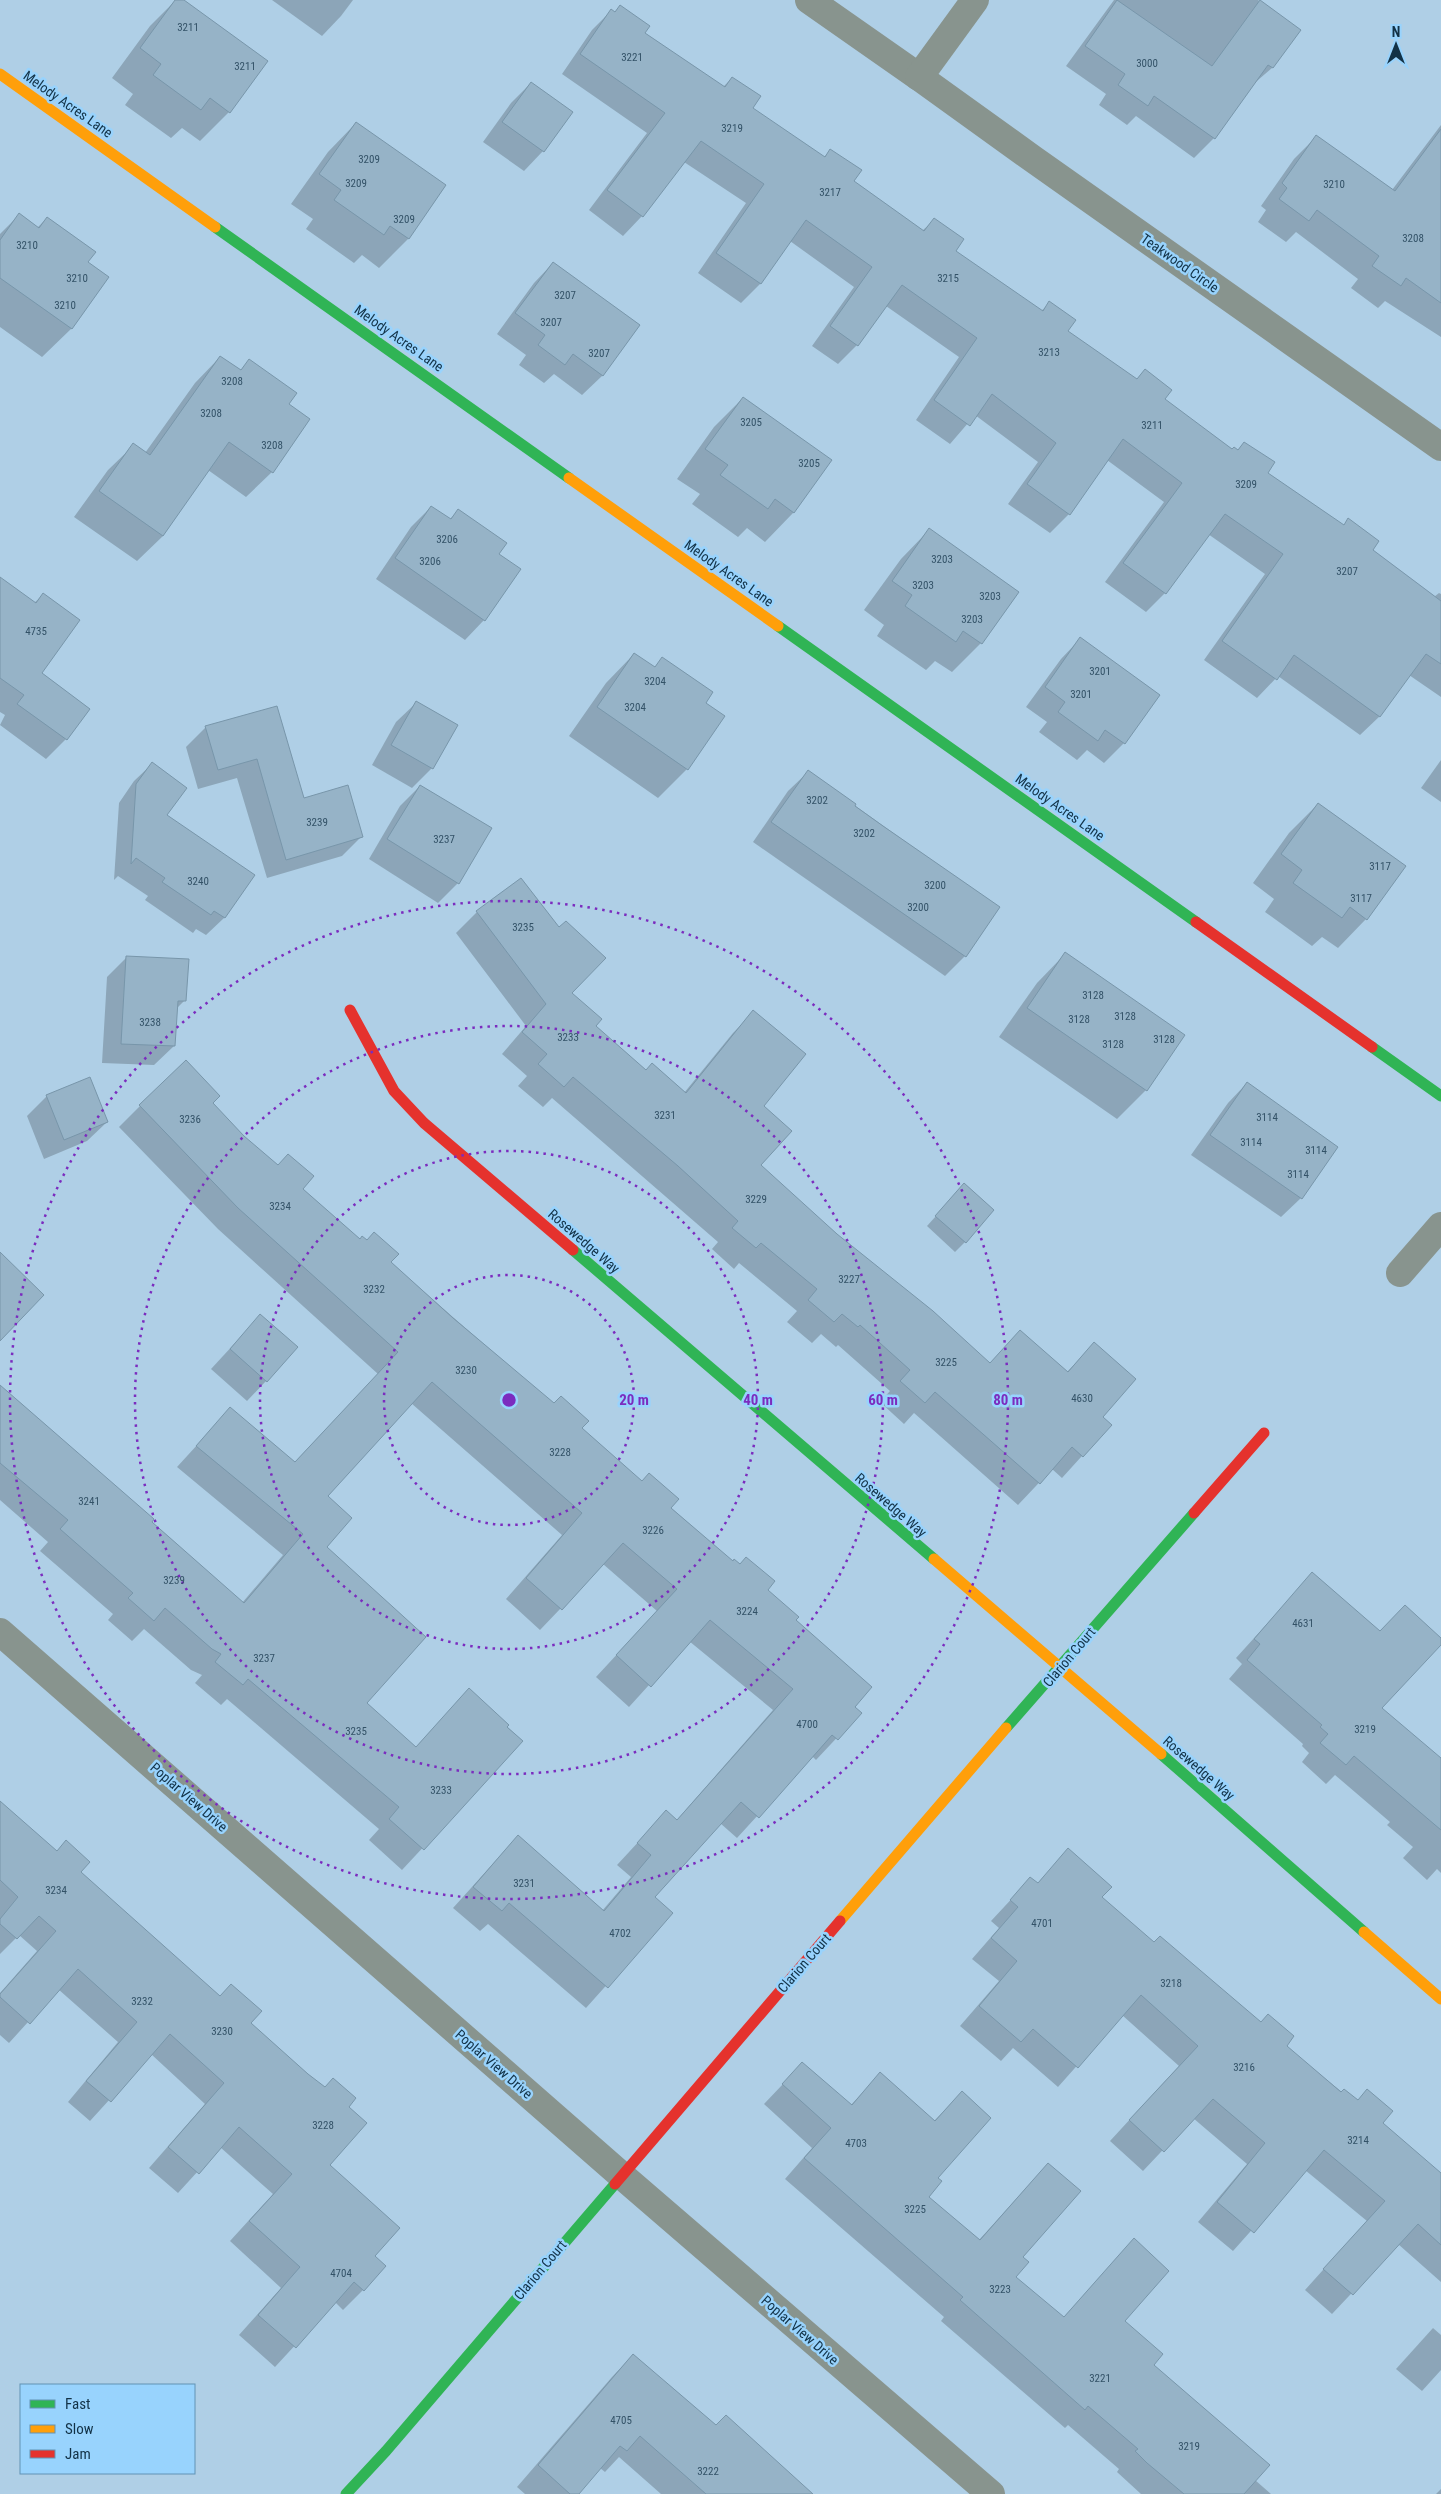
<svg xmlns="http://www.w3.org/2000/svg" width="1441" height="2494" font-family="'Roboto Condensed',sans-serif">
<rect width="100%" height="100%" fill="#afcfe6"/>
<g fill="#0003">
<path d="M 176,0 L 182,0 L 229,112 L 200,141 L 182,128 L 171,138 L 125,105 L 133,94 L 112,78 L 150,26 Z"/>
<path d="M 272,0 L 353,0 L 341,16 L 322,36 Z"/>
<path d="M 1114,0 L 1258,0 L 1299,30 L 1272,68 L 1251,86 L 1214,138 L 1194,158 L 1136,116 L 1127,125 L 1099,105 L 1106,94 L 1066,66 Z"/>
<path d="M 620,6 L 643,34 L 723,87 L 732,78 L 751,108 L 824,157 L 831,150 L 852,182 L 922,231 L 934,220 L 954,252 L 1041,311 L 1050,303 L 1066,332 L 1136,380 L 1145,370 L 1163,400 L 1232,450 L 1237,451 L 1244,443 L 1266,473 L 1343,526 L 1348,520 L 1372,550 L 1434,597 L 1439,593 L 1441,594 L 1441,697 L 1409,675 L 1380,716 L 1360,735 L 1278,676 L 1257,698 L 1204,660 L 1265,574 L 1208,534 L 1165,593 L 1146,612 L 1105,582 L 1164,502 L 1107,460 L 1069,514 L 1050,533 L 1008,504 L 1038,462 L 975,415 L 950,444 L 916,420 L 959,357 L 886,306 L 857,345 L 838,364 L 812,346 L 854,287 L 790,241 L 760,284 L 741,303 L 698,273 L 746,203 L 684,162 L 642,216 L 623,236 L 589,210 L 647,133 L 562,74 L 592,30 L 611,11 L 614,13 Z"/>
<path d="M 531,83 L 543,151 L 524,171 L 483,142 L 511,103 Z"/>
<path d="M 356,123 L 445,186 L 408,239 L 379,268 L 362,255 L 354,263 L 306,229 L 313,219 L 291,204 L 328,152 Z"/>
<path d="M 1441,125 L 1441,337 L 1385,301 L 1378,308 L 1351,288 L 1358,279 L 1296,232 L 1286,242 L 1258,222 L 1266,210 L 1261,206 L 1294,159 L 1316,137 L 1392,190 Z"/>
<path d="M 19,215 L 37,228 L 47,218 L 86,262 L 108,277 L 71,329 L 42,357 L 0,327 L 0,234 Z"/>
<path d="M 553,263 L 638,326 L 602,376 L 582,395 L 554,374 L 544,383 L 519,365 L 526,355 L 497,334 L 534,283 Z"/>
<path d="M 220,357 L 240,371 L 249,361 L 287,404 L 272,472 L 246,497 L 208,470 L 163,536 L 137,561 L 74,517 L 108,470 L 134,445 L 145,453 L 195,383 Z"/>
<path d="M 743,398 L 830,460 L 793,513 L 765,542 L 747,528 L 738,537 L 692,504 L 700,494 L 677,479 L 714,427 Z"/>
<path d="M 431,507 L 449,520 L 458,511 L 498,554 L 484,620 L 465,640 L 376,579 L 411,527 Z"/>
<path d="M 929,530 L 1018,592 L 981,643 L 952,672 L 935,661 L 926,670 L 877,636 L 884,625 L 864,610 L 901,559 Z"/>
<path d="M 43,595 L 40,673 L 66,739 L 46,759 L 0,725 L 5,715 L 0,712 L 0,597 L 34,603 Z"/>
<path d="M 1080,639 L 1124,743 L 1104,763 L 1087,750 L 1077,760 L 1039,732 L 1047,722 L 1026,707 L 1061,659 Z"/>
<path d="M 634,654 L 654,668 L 662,659 L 704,703 L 687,769 L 658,798 L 569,736 L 606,683 Z"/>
<path d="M 416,703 L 432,768 L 412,788 L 372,765 L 396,722 Z"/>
<path d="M 276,707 L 303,800 L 362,836 L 342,856 L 267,878 L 237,778 L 198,789 L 186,747 L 206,727 Z"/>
<path d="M 1441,760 L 1441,802 L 1421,788 Z"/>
<path d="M 152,764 L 165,815 L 253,875 L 224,918 L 206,935 L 196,929 L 193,933 L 145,900 L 148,896 L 118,876 L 114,880 L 119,803 L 134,781 Z"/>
<path d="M 808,772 L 998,908 L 965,956 L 945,976 L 753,842 L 788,791 Z"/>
<path d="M 420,786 L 458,883 L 438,903 L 369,859 L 400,806 Z"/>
<path d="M 1318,804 L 1366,919 L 1338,948 L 1322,937 L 1312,946 L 1265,912 L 1274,899 L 1253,883 L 1289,833 Z"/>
<path d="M 477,912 L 570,993 L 594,1026 L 645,1071 L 684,1093 L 733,1033 L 754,1012 L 762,1106 L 760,1165 L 836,1235 L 989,1364 L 1020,1332 L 1067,1372 L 1094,1344 L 1101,1417 L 1110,1425 L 1062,1478 L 1052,1469 L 1018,1505 L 914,1413 L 904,1424 L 880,1402 L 890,1391 L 838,1345 L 836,1347 L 821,1334 L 812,1343 L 787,1322 L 797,1311 L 739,1263 L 734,1269 L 712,1249 L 718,1242 L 552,1098 L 543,1107 L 518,1086 L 527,1076 L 502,1054 L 526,1026 L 456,933 Z"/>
<path d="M 1065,954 L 1146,1090 L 1117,1119 L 999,1037 L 1037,983 Z"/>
<path d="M 127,957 L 185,1000 L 176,1009 L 174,1046 L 154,1065 L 102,1063 L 107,977 Z"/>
<path d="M 1247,1083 L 1301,1198 L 1281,1217 L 1191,1155 L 1228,1103 Z"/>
<path d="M 47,1096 L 107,1122 L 87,1141 L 44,1159 L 27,1116 Z"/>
<path d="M 211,1103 L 244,1137 L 360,1240 L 390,1262 L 766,1591 L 794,1620 L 853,1707 L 860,1713 L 816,1760 L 812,1756 L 737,1838 L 720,1823 L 653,1898 L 671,1913 L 586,2008 L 488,1924 L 480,1931 L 453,1908 L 518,1836 L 602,1911 L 631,1877 L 617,1865 L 666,1812 L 676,1821 L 773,1710 L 689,1641 L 629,1707 L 596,1677 L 657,1611 L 603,1564 L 540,1630 L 506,1599 L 562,1535 L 411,1403 L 326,1496 L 325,1547 L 365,1704 L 415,1748 L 469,1690 L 522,1741 L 402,1870 L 369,1840 L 379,1829 L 227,1699 L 221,1705 L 195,1683 L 202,1675 L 191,1670 L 144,1629 L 132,1641 L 108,1620 L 113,1614 L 40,1551 L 48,1542 L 0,1500 L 0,1386 L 242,1603 L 283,1555 L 177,1467 L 230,1409 L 294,1463 L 378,1374 L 218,1229 L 119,1127 L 140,1106 Z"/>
<path d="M 955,1195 L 965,1242 L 955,1252 L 927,1226 Z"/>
<path d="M 260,1316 L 266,1381 L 247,1401 L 211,1369 Z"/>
<path d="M 1312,1574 L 1380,1632 L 1441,1639 L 1441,1643 L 1381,1708 L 1441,1760 L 1441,1873 L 1437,1869 L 1427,1880 L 1403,1858 L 1413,1847 L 1387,1825 L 1390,1822 L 1335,1775 L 1326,1784 L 1302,1762 L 1309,1753 L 1302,1746 L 1303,1744 L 1229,1679 L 1242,1664 L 1236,1658 Z"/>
<path d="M 0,1803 L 56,1852 L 66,1842 L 79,1872 L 307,2075 L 347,2107 L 328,2165 L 373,2256 L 363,2290 L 343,2310 L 335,2302 L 275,2367 L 239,2335 L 281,2288 L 230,2241 L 273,2194 L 220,2147 L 178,2193 L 149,2168 L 205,2104 L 151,2054 L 90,2121 L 68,2102 L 118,2042 L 58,1989 L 9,2043 L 0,2035 L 0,1993 L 37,1951 L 19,1935 L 0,1954 Z"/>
<path d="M 1068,1850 L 1101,1897 L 1154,1943 L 1381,2123 L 1441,2175 L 1441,2282 L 1398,2244 L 1332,2314 L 1305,2290 L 1367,2221 L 1305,2170 L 1233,2251 L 1198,2222 L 1247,2164 L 1193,2118 L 1143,2171 L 1110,2141 L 1179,2066 L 1122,2015 L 1058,2087 L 1013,2048 L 1001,2061 L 960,2026 L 999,1981 L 972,1959 L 999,1928 L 991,1921 L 1030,1879 L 1037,1884 Z"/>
<path d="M 802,2064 L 850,2106 L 880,2074 L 934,2121 L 962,2093 L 936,2178 L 928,2197 L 979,2240 L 1048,2164 L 1014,2277 L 1063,2318 L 1134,2239 L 1124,2321 L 1152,2365 L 1255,2480 L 1271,2494 L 1141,2494 L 1117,2472 L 1119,2469 L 1068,2425 L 1065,2428 L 941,2321 L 944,2317 L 785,2179 L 812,2148 L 764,2104 Z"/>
<path d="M 1433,2328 L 1441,2335 L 1441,2370 L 1422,2391 L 1396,2369 Z"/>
<path d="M 633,2355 L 716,2426 L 811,2494 L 661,2494 L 619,2457 L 605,2472 L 600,2468 L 577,2494 L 525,2494 L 517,2487 L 612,2377 Z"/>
<path d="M 1441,2489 L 1441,2494 L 1436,2494 Z"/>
</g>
<g fill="#96b3c7" stroke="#7896aa">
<path d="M 175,0 L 184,0 L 268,61 L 230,113 L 210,98 L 201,110 L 153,75 L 161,64 L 140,48 Z"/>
<path d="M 1117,0 L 1212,66 L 1260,0 L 1301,30 L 1273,68 L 1268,65 L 1215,139 L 1154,96 L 1148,106 L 1118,85 L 1125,74 L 1085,46 Z"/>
<path d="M 620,5 L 650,26 L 645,33 L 725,87 L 732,77 L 761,96 L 753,108 L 825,157 L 830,149 L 862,170 L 854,181 L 924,231 L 934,218 L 964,239 L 956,251 L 1043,311 L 1049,301 L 1076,320 L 1068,331 L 1137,379 L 1145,369 L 1172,390 L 1165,399 L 1232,449 L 1234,447 L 1238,450 L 1244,442 L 1275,462 L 1268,473 L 1344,525 L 1348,518 L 1379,541 L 1373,550 L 1441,601 L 1441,664 L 1426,654 L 1380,717 L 1294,655 L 1277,680 L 1222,641 L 1283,554 L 1225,514 L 1166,594 L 1123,563 L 1182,483 L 1123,439 L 1070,515 L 1027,484 L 1056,443 L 992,394 L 970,426 L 934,400 L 977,338 L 902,285 L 858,346 L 830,326 L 872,267 L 806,220 L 761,284 L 716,253 L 764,184 L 701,141 L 643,217 L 607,190 L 665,113 L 580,54 L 611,9 L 615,12 Z"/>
<path d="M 531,82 L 573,112 L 544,152 L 502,122 Z"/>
<path d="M 356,122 L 446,185 L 409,239 L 390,226 L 384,235 L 334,200 L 341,190 L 319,174 Z"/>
<path d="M 1441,129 L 1441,303 L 1406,278 L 1401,286 L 1372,266 L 1379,256 L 1317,210 L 1309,221 L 1279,199 L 1287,188 L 1282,183 L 1316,135 L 1395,191 Z"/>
<path d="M 19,213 L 39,228 L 47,217 L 96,252 L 88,262 L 109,277 L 72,329 L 0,278 L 0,240 Z"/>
<path d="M 553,262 L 640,325 L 603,376 L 573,354 L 565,365 L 538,345 L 545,335 L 515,313 Z"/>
<path d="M 220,356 L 241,370 L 249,359 L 297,393 L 289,404 L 310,419 L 273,473 L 229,442 L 163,536 L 99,491 L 133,443 L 150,455 Z"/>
<path d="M 743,397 L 832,460 L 794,513 L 775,499 L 768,509 L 720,475 L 728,465 L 705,449 Z"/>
<path d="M 431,506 L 451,519 L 458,509 L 507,543 L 499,554 L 521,569 L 485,621 L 395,558 Z"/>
<path d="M 929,528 L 1019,592 L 982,644 L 963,631 L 956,642 L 905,606 L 912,595 L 892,581 Z"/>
<path d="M 0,577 L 36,603 L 43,593 L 80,620 L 42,673 L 90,709 L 67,740 L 17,704 L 24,695 L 0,678 Z"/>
<path d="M 1080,637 L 1160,695 L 1125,744 L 1105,730 L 1098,741 L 1058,712 L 1065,702 L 1045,687 Z"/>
<path d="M 634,653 L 655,667 L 662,657 L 713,692 L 706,703 L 725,716 L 688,770 L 597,707 Z"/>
<path d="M 416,701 L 458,725 L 433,769 L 391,745 Z"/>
<path d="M 277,706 L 304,798 L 348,785 L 363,837 L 286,860 L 257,759 L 218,770 L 205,726 Z"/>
<path d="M 152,762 L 187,788 L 167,815 L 255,875 L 225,918 L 214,911 L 211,915 L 162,882 L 165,878 L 136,858 L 131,864 L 136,784 Z"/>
<path d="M 808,770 L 856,804 L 855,806 L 883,826 L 1000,907 L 966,957 L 771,822 Z"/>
<path d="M 420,785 L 492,828 L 459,884 L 387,839 Z"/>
<path d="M 1318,803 L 1406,866 L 1367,920 L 1350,907 L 1342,918 L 1293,883 L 1302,870 L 1281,854 Z"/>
<path d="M 521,878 L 559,927 L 566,921 L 606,958 L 572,993 L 602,1019 L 596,1026 L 646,1070 L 652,1063 L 686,1093 L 753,1010 L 806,1054 L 764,1106 L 792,1131 L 761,1165 L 837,1234 L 933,1311 L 990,1363 L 1020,1330 L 1068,1372 L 1094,1342 L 1136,1379 L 1103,1417 L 1112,1425 L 1083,1457 L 1072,1447 L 1040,1484 L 935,1392 L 925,1403 L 900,1381 L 910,1370 L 860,1325 L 858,1327 L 842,1314 L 834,1322 L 808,1300 L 817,1289 L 761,1243 L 756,1248 L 732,1228 L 738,1221 L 678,1166 L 573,1077 L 564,1087 L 538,1064 L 547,1054 L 522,1032 L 546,1004 L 476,911 Z"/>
<path d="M 1065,952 L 1185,1035 L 1147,1091 L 1027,1008 Z"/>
<path d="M 126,956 L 189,959 L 186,1001 L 178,1001 L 175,1046 L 121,1044 Z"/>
<path d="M 186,1060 L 220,1096 L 213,1103 L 244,1136 L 278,1165 L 288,1154 L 314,1176 L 303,1189 L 360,1239 L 362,1236 L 367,1240 L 374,1232 L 399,1254 L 391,1262 L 453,1318 L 554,1403 L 561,1396 L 589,1421 L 582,1428 L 642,1481 L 649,1473 L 679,1499 L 671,1508 L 733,1561 L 734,1559 L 740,1564 L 746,1557 L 775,1581 L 768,1590 L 799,1617 L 796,1620 L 872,1687 L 855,1707 L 862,1713 L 838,1740 L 832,1735 L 759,1818 L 741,1802 L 655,1897 L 673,1913 L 608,1988 L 509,1903 L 502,1911 L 473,1887 L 518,1835 L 604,1911 L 651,1855 L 637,1843 L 666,1810 L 677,1820 L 793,1689 L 710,1620 L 651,1687 L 616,1655 L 677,1589 L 623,1543 L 562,1610 L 526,1578 L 582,1513 L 432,1382 L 328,1496 L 352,1518 L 327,1547 L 426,1637 L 367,1703 L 416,1747 L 469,1688 L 509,1725 L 507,1727 L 523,1741 L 424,1850 L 389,1819 L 399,1807 L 248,1679 L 243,1685 L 215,1662 L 221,1654 L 212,1649 L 165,1608 L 154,1621 L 128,1598 L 133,1593 L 60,1529 L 68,1520 L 0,1463 L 0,1385 L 154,1519 L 152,1522 L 244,1603 L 303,1534 L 196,1446 L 230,1407 L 295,1462 L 398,1352 L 238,1208 L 139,1105 Z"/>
<path d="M 90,1077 L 108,1122 L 64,1140 L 46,1095 Z"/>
<path d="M 1247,1082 L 1338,1147 L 1302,1199 L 1210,1135 Z"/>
<path d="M 964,1183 L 994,1210 L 966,1243 L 935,1216 Z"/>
<path d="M 0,1252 L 44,1295 L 0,1341 Z"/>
<path d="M 260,1314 L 298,1347 L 267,1382 L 230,1349 Z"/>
<path d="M 1312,1572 L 1380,1631 L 1405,1605 L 1441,1638 L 1441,1645 L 1382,1708 L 1441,1758 L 1441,1830 L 1354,1756 L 1346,1765 L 1320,1743 L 1328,1734 L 1320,1727 L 1322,1725 L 1247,1660 L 1260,1644 L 1254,1639 Z"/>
<path d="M 0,1801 L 57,1851 L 66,1840 L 90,1862 L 81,1872 L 220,1996 L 231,1984 L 262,2011 L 251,2023 L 308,2074 L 325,2087 L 333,2078 L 356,2098 L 349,2107 L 367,2123 L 330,2165 L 400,2228 L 375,2256 L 386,2266 L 364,2291 L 354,2282 L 296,2348 L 258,2315 L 300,2267 L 249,2221 L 292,2174 L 239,2127 L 199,2174 L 168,2147 L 224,2083 L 170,2034 L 111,2102 L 86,2081 L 137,2022 L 78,1969 L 30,2024 L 0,1997 L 0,1994 L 56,1931 L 39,1916 L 17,1939 L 0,1924 L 0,1919 L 18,1897 L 0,1880 Z"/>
<path d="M 1068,1848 L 1112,1887 L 1102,1897 L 1154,1942 L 1160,1936 L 1261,2022 L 1268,2014 L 1294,2036 L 1287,2046 L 1341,2092 L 1344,2089 L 1358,2100 L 1367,2089 L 1393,2111 L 1383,2123 L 1441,2173 L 1441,2245 L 1418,2224 L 1353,2295 L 1323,2269 L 1385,2201 L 1324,2150 L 1254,2233 L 1217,2202 L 1265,2143 L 1213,2099 L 1164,2152 L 1129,2120 L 1198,2046 L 1141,1995 L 1078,2068 L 1033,2029 L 1021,2042 L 979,2006 L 1017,1961 L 991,1938 L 1018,1907 L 1010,1900 L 1030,1877 L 1038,1883 Z"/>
<path d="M 802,2062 L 852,2105 L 880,2072 L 935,2121 L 962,2091 L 991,2118 L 938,2178 L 942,2181 L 929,2197 L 980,2240 L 1048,2163 L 1081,2191 L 1023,2257 L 1029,2262 L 1016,2277 L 1064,2317 L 1134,2238 L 1169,2271 L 1125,2321 L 1163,2354 L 1154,2365 L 1270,2465 L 1244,2494 L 1184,2494 L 1147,2463 L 1135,2451 L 1138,2449 L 1088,2406 L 1085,2410 L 960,2300 L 963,2297 L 804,2158 L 831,2128 L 782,2084 Z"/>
<path d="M 633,2354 L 716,2425 L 726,2415 L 813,2494 L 706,2494 L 640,2436 L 627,2451 L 620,2446 L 579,2494 L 570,2494 L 538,2465 Z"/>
</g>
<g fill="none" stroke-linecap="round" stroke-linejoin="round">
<g stroke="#88948e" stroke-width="28">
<path d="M 809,0 L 919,77"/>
<path d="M 975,0 L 919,77 L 1033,159 L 1441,447"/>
<path d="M 1400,1273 L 1441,1226"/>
<path d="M 0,1632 L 621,2175 L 991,2494"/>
</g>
<g stroke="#30b455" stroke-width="11">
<path d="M 215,227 L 569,478"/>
<path d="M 778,626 L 1196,922"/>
<path d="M 1372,1047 L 1441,1096"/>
<path d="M 573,1250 L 934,1559"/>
<path d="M 1006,1728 L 1194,1513"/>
<path d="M 1161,1754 L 1364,1932"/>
<path d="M 346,2494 L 386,2451 L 615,2184"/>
</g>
<g stroke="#ff9f0a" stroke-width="11">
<path d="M 0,74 L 215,227"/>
<path d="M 569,478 L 778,626"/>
<path d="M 934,1559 L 1161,1754"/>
<path d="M 840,1921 L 1006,1728"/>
<path d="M 1364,1932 L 1441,1999"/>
</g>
<g stroke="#e5322d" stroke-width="11">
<path d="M 1196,922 L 1372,1047"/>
<path d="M 350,1010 L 394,1091 L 424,1123 L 573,1250"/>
<path d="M 1194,1513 L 1264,1433"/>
<path d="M 615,2184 L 840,1921"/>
</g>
</g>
<g fill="none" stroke="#7b2cbf" stroke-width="2.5" stroke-dasharray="2.5 5">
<circle cx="509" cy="1400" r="125"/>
<circle cx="509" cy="1400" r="249"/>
<circle cx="509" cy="1400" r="374"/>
<circle cx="509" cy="1400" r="499"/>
</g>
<g text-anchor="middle" stroke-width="5" stroke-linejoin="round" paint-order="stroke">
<g font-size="11" fill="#335267">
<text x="188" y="31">3211</text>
<text x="632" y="61">3221</text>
<text x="1147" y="67">3000</text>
<text x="245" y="70">3211</text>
<text x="732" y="132">3219</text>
<text x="369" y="163">3209</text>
<text x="356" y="187">3209</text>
<text x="1334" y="188">3210</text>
<text x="830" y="196">3217</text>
<text x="404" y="223">3209</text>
<text x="1413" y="242">3208</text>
<text x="27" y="249">3210</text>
<text x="77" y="282">3210</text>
<text x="948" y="282">3215</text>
<text x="565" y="299">3207</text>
<text x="65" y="309">3210</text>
<text x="551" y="326">3207</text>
<text x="1049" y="356">3213</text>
<text x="599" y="357">3207</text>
<text x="232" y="385">3208</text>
<text x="211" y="417">3208</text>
<text x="751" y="426">3205</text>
<text x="1152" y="429">3211</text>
<text x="272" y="449">3208</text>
<text x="809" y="467">3205</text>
<text x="1246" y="488">3209</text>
<text x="447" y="543">3206</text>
<text x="942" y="563">3203</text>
<text x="430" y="565">3206</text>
<text x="1347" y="575">3207</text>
<text x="923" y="589">3203</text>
<text x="990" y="600">3203</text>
<text x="972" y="623">3203</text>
<text x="36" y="635">4735</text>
<text x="1100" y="675">3201</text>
<text x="655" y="685">3204</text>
<text x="1081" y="698">3201</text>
<text x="635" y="711">3204</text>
<text x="817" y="804">3202</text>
<text x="317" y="826">3239</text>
<text x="864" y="837">3202</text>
<text x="444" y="843">3237</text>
<text x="1380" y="870">3117</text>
<text x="198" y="885">3240</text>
<text x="935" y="889">3200</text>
<text x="1361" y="902">3117</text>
<text x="918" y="911">3200</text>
<text x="523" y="931">3235</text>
<text x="1093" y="999">3128</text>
<text x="1125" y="1020">3128</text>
<text x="1079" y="1023">3128</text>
<text x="150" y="1026">3238</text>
<text x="568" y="1041">3233</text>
<text x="1164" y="1043">3128</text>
<text x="1113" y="1048">3128</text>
<text x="665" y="1119">3231</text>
<text x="1267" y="1121">3114</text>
<text x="190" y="1123">3236</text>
<text x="1251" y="1146">3114</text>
<text x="1316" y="1154">3114</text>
<text x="1298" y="1178">3114</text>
<text x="756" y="1203">3229</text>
<text x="280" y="1210">3234</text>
<text x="849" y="1283">3227</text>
<text x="374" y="1293">3232</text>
<text x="946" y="1366">3225</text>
<text x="466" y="1374">3230</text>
<text x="1082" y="1402">4630</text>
<text x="560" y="1456">3228</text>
<text x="89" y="1505">3241</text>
<text x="653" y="1534">3226</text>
<text x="174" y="1584">3239</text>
<text x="747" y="1615">3224</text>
<text x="1303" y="1627">4631</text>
<text x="264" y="1662">3237</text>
<text x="807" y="1728">4700</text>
<text x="1365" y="1733">3219</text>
<text x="356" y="1735">3235</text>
<text x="441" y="1794">3233</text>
<text x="524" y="1887">3231</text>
<text x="56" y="1894">3234</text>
<text x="1042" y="1927">4701</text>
<text x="620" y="1937">4702</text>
<text x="1171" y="1987">3218</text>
<text x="142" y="2005">3232</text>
<text x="222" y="2035">3230</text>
<text x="1244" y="2071">3216</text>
<text x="323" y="2129">3228</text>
<text x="1358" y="2144">3214</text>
<text x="856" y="2147">4703</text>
<text x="915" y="2213">3225</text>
<text x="341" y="2277">4704</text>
<text x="1000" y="2293">3223</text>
<text x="1100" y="2382">3221</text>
<text x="621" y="2424">4705</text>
<text x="1189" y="2450">3219</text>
<text x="708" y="2475">3222</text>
</g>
<g font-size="14" fill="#123247" stroke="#98d3fd">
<text transform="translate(68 104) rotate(35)" y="5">Melody Acres Lane</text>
<text transform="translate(1180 263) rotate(35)" y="5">Teakwood Circle</text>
<text transform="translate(399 338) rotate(35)" y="5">Melody Acres Lane</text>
<text transform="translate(729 573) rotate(35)" y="5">Melody Acres Lane</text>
<text transform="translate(1060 807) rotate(35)" y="5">Melody Acres Lane</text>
<text transform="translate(584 1241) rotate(41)" y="5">Rosewedge Way</text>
<text transform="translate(891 1505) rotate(41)" y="5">Rosewedge Way</text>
<text transform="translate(1069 1657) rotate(-50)" y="5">Clarion Court</text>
<text transform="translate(1199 1768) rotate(41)" y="5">Rosewedge Way</text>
<text transform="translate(189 1797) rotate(41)" y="5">Poplar View Drive</text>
<text transform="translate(804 1963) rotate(-49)" y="5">Clarion Court</text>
<text transform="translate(494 2064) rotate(41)" y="5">Poplar View Drive</text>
<text transform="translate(540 2270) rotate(-50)" y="5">Clarion Court</text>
<text transform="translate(800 2330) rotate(41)" y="5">Poplar View Drive</text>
</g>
</g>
<circle cx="509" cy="1400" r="8" fill="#7b2cbf" stroke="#98d3fd" stroke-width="2.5"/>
<g font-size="15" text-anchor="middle" font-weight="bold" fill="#7b2cbf" stroke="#98d3fd" stroke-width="5" stroke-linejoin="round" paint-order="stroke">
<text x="634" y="1405">20 m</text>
<text x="758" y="1405">40 m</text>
<text x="883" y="1405">60 m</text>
<text x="1008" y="1405">80 m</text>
</g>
<rect x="20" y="2384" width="175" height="90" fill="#98d3fd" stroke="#6293b4"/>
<rect x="30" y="2400" width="25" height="8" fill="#30b455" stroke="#6293b4"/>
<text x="65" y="2409" font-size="15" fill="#123247">Fast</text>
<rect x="30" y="2425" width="25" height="8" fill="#ff9f0a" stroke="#6293b4"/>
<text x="65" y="2434" font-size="15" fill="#123247">Slow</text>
<rect x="30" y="2450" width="25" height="8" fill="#e5322d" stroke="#6293b4"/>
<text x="65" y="2459" font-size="15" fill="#123247">Jam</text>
<g transform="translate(1396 45)" stroke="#98d3fd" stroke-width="4" paint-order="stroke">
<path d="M0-4L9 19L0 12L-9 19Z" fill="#123247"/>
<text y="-8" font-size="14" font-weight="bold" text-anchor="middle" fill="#123247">N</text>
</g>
</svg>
